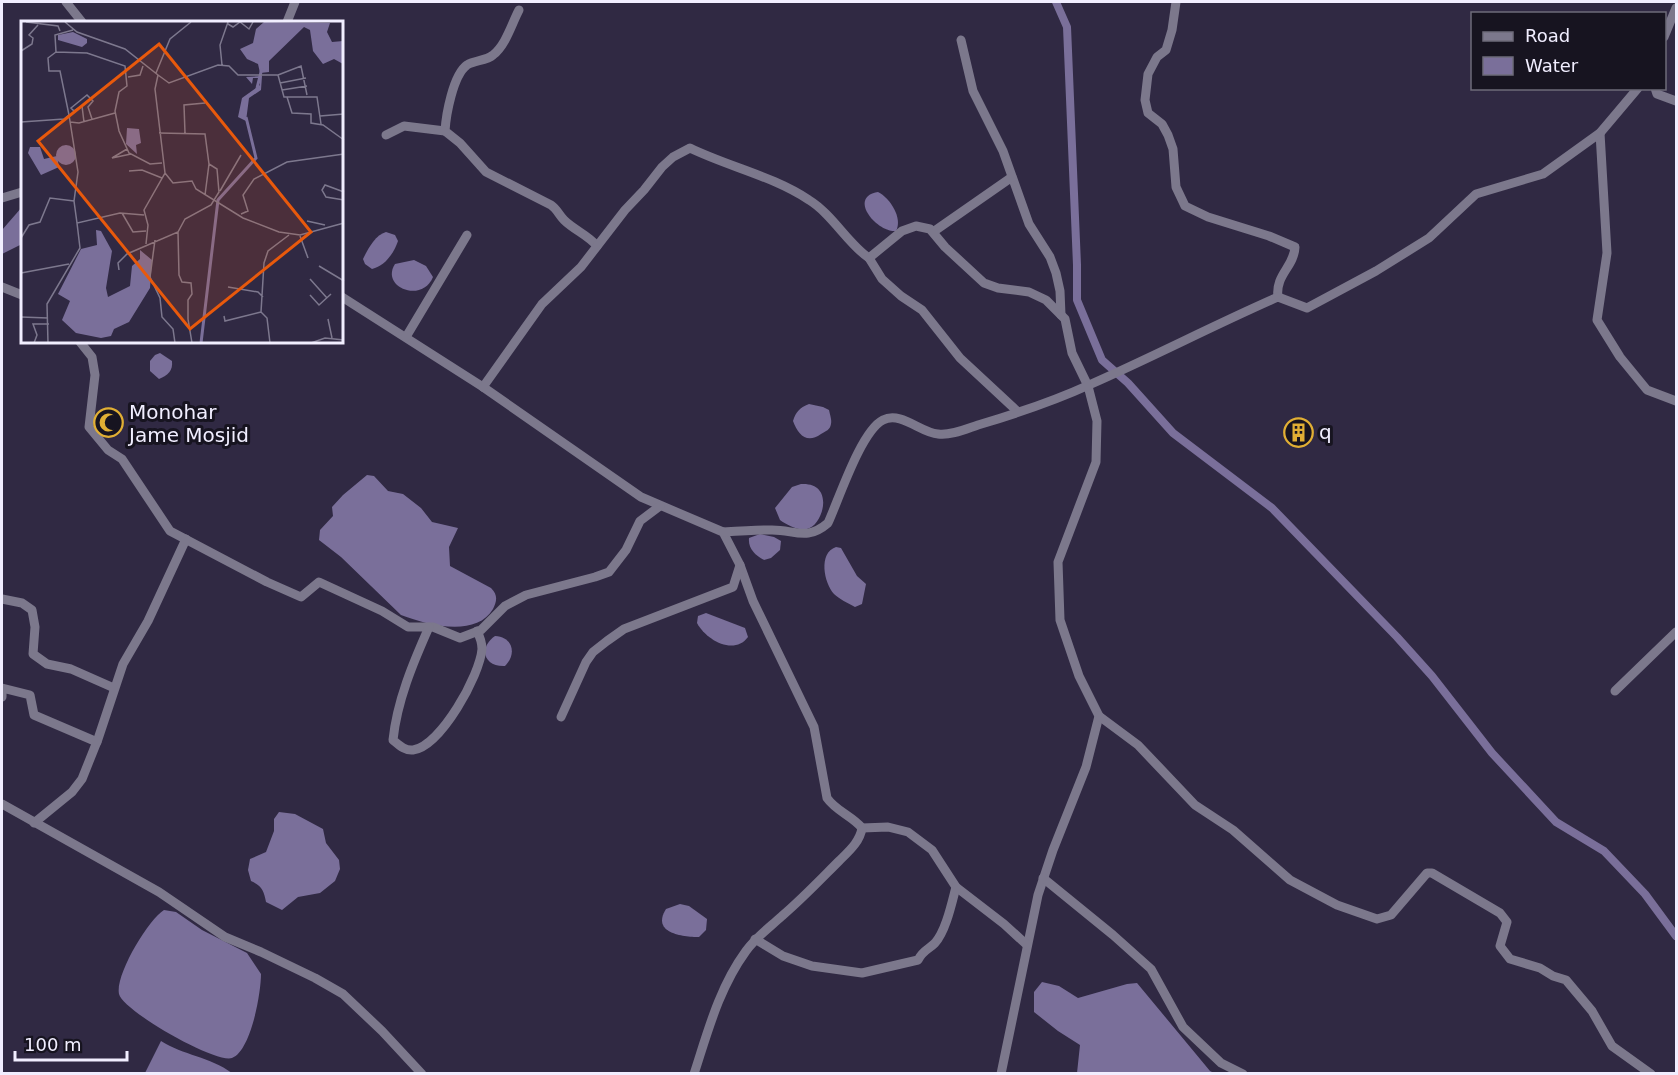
<svg xmlns="http://www.w3.org/2000/svg" width="1678" height="1075" font-family="'DejaVu Sans',sans-serif">
<rect width="100%" height="100%" fill="#302943"/>
<g fill="#7a6f9a">
<path d="M 878,192 C 890,198 903,218 896,231 C 877,233 847,197 878,192 Z"/>
<path d="M 22,207 L 22,244 L 2,254 L 2,230 Z"/>
<path d="M 386,232 L 395,235 L 398,241 C 394,253 385,266 372,269 L 365,264 L 363,259 C 368,249 375,235 386,232 Z"/>
<path d="M 414,260 L 426,266 L 433,277 C 422,304 380,287 395,264 Z"/>
<path d="M 160,353 L 172,361 C 173,371 168,375 159,379 L 150,371 L 150,361 L 155,355 Z"/>
<path d="M 809,404 L 823,407 L 829,410 C 830,415 832,420 831,424 C 830,430 826,431 821,434 C 807,444 798,435 793,421 C 796,412 799,408 809,404 Z"/>
<path d="M 367,475 L 374,476 L 388,491 L 403,494 L 421,508 L 432,522 L 458,528 L 449,547 L 450,566 L 491,588 C 498,595 497,601 493,609 C 476,638 427,625 401,615 L 341,557 L 319,540 L 320,530 L 333,516 L 332,507 L 343,495 Z"/>
<path d="M 801,484 C 836,482 823,526 807,529 C 798,531 787,525 780,520 L 775,508 L 792,487 Z"/>
<path d="M 760,534 L 774,537 L 781,541 L 780,550 L 771,558 L 764,560 C 755,555 748,549 749,538 Z"/>
<path d="M 836,547 L 841,548 L 857,576 L 866,584 L 862,604 L 855,607 C 848,603 839,599 834,594 C 824,583 818,553 836,547 Z"/>
<path d="M 706,613 L 745,628 L 748,637 C 734,656 706,640 697,623 L 698,616 Z"/>
<path d="M 495,636 C 513,637 517,654 505,666 C 484,667 478,648 495,636 Z"/>
<path d="M 279,812 L 295,814 L 323,829 L 326,843 L 339,860 L 340,869 L 335,881 L 320,893 L 298,897 L 282,910 L 266,902 C 264,891 262,886 251,881 L 248,870 L 250,859 L 266,852 L 274,831 L 274,819 Z"/>
<path d="M 680,904 L 689,906 L 707,919 L 706,930 L 699,937 C 682,937 651,933 666,909 Z"/>
<path d="M 164,910 L 176,912 L 202,930 L 247,953 L 261,974 C 261,993 251,1051 232,1058 C 216,1064 123,1011 119,994 C 115,975 148,920 164,910 Z"/>
<path d="M 1042,982 L 1059,986 L 1078,998 L 1127,984 L 1137,983 L 1210,1071 L 1214,1073 L 1077,1073 L 1080,1045 L 1058,1031 L 1034,1012 L 1034,992 Z"/>
<path d="M 161,1041 C 183,1055 210,1057 232,1073 L 145,1073 Z"/>
</g>
<g fill="none" stroke-linecap="round" stroke-linejoin="round">
<path stroke="#7a6f9a" stroke-width="8" d="M 1056,2 L 1067,27 L 1077,265 L 1077,300 L 1102,360 L 1128,383 L 1173,433 L 1272,508 L 1397,637 L 1432,676 L 1492,753 L 1556,822 L 1604,851 L 1645,894 L 1676,936"/>
<g stroke="#7c788c" stroke-width="9">
<path d="M 66,2 L 82,22"/>
<path d="M 1176,2 L 1172,30 L 1166,50 L 1157,57 L 1148,74 L 1145,100 L 1148,113 L 1162,124 L 1168,135 L 1173,149 L 1176,187 L 1185,206 L 1208,217 L 1269,236 L 1295,247 C 1294,267 1275,275 1278,297"/>
<path d="M 519,10 C 512,23 506,45 493,55 C 486,61 475,60 467,65 C 453,75 446,115 445,131 L 460,143 L 486,172 L 551,205 C 557,209 559,215 564,220 C 574,230 588,235 597,246"/>
<path d="M 287,22 L 295,2"/>
<path d="M 1664,37 L 1676,8"/>
<path d="M 961,40 L 973,91 L 1003,151 L 1029,224 L 1050,257 L 1056,273 L 1060,291 L 1061,315"/>
<path d="M 1655,88 L 1657,94 L 1676,101"/>
<path d="M 1600,133 L 1607,253 L 1597,320 L 1620,357 L 1647,390 L 1676,401"/>
<path d="M 386,135 L 404,126 L 445,131"/>
<path d="M 2,198 L 22,192"/>
<path d="M 933,232 L 1012,177"/>
<path d="M 869,258 L 882,279 L 901,296 L 922,310 L 960,358 L 1017,411"/>
<path d="M 2,287 L 22,295"/>
<path d="M 342,297 L 483,387 L 641,497 L 723,532 L 740,565 L 753,601 L 814,727 L 827,798 C 836,811 852,816 862,828"/>
<path d="M 406,337 L 467,235"/>
<path d="M 80,342 L 92,357 L 95,375 L 89,427 L 108,450 L 122,459 L 170,531 L 267,582 L 301,597 L 319,582 L 382,611 L 408,627 L 433,627 L 460,638 L 481,630 L 505,606 L 526,595 L 595,577 L 609,572 L 626,550 L 640,521 L 660,506"/>
<path d="M 483,387 L 542,304 L 581,267 L 625,210 L 644,190 L 662,167 L 673,157 L 690,148 C 729,167 773,176 809,200 C 832,214 849,245 869,258 L 902,231 L 916,226 L 930,229 L 945,247 L 984,283 L 998,288 L 1029,292 L 1046,300 L 1065,319 L 1072,353 L 1088,386 L 1097,421 L 1096,462 L 1058,562 L 1060,620 L 1079,676 L 1099,716 L 1086,767 L 1053,850 L 1038,895 L 1001,1074"/>
<path d="M 723,532 C 739,531 755,530 770,530 C 794,529 806,542 828,523 C 839,499 861,431 883,420 C 901,411 921,433 938,434 C 950,436 966,429 978,425 C 1015,414 1054,401 1089,385 C 1153,357 1214,325 1278,297 L 1307,308 L 1376,271 L 1429,238 L 1476,194 L 1543,174 L 1600,133 L 1638,88"/>
<path d="M 2,599 L 22,603 L 32,610 L 35,627 L 33,654 L 47,664 L 71,669 L 114,688"/>
<path d="M 429,627 C 413,663 397,701 393,740 C 399,745 405,751 413,750 C 441,746 480,675 482,649 C 482,642 480,637 477,631"/>
<path d="M 1615,691 L 1676,632"/>
<path d="M 2,697 L 2,688 L 30,695 L 34,715 L 97,742"/>
<path d="M 1099,716 L 1138,745 L 1195,805 L 1233,830 L 1290,880 L 1337,905 L 1377,919 L 1391,915 L 1427,873 L 1432,873 L 1500,913 L 1507,922 L 1500,946 L 1510,959 L 1540,968 L 1553,976 L 1566,980 L 1592,1011 L 1612,1046 L 1651,1074"/>
<path d="M 561,717 L 586,662 L 593,652 L 607,641 L 624,629 L 733,587 L 740,565"/>
<path d="M 2,804 L 159,892 L 225,937 L 261,952 L 315,978 L 343,994 L 382,1031 L 422,1074"/>
<path d="M 34,823 L 72,792 L 82,779 L 98,739 L 123,664 L 148,621 L 186,539"/>
<path d="M 862,828 L 888,827 L 908,832 L 932,850 L 956,887 L 1004,924 L 1027,945"/>
<path d="M 1043,878 L 1113,935 L 1151,969 L 1183,1027 L 1221,1063 L 1243,1074"/>
<path d="M 755,939 L 783,956 L 812,966 L 862,973 L 918,960 C 923,950 928,950 935,943 C 946,931 952,902 956,887"/>
<path d="M 694,1074 C 708,1031 719,988 746,951 C 756,937 770,927 782,916 C 802,899 820,880 839,861 C 848,852 860,842 862,828"/>
</g>
</g>
<defs>
<symbol id="mosque-ring" viewBox="-11 -11 22 22"><circle r="9.5" fill="#171420" stroke="#e1af34" stroke-width="1.5"/><path d="M3.5-4.9A6 6 0 1 0 3.5 4.9A5 5 0 1 1 3.5-4.9Z" fill="#e1af34"/></symbol>
<symbol id="building-ring" viewBox="-11 -11 22 22"><circle r="9.5" fill="#171420" stroke="#e1af34" stroke-width="1.5"/><path d="M-4-6H4V6H1V3H-1V6H-4ZM-2.5-4.3h1.7v1.8h-1.7ZM.8-4.3h1.7v1.8H.8ZM-2.5-1h1.7V.8h-1.7ZM.8-1h1.7V.8H.8Z" fill="#e1af34"/></symbol>
</defs>
<g fill-rule="evenodd">
<use href="#mosque-ring" x="92" y="406" width="33" height="33"/>
<use href="#building-ring" x="1282" y="416" width="33" height="33"/>
</g>
<g text-anchor="middle" stroke-width="6" stroke-linejoin="round" paint-order="stroke">
<g font-size="20" fill="#f1eeff" stroke="#171420" text-anchor="start">
<text x="129" y="419">Monohar<tspan x="129" dy="23">Jame Mosjid</tspan></text>
<text x="1319" y="439">q</text>
</g>
</g>
<g transform="translate(21 21)">
<rect width="322" height="322" fill="#302943"/>
<path d="M 243,1 L 309,2 L 306,11 L 311,21 L 322,20 L 322,43 L 313,38 L 302,43 L 292,30 L 289,9 L 283,6 L 248,40 L 248,51 L 239,52 L 237,43 L 226,38 L 219,28 L 232,22 L 235,8 ZM 52,11 L 66,18 L 66,22 L 61,26 L 37,19 L 37,14 ZM 241,55 L 240,69 L 228,77 L 225,100 L 217,96 L 221,77 L 239,64 L 237,57 L 232,57 L 231,63 L 225,56 ZM 106,107 L 118,108 L 120,122 L 115,124 L 116,133 L 105,123 ZM35 134a10 10 0 1 1 20 0a10 10 0 1 1-20 0ZM 9,126 L 19,126 L 23,138 L 36,135 L 38,146 L 20,154 L 7,132 ZM 75,209 L 80,210 L 91,230 L 85,267 L 87,276 L 109,265 L 111,245 L 119,238 L 119,229 L 131,239 L 129,267 L 108,301 L 93,308 L 90,315 L 80,317 L 55,312 L 41,299 L 49,280 L 37,273 L 60,228 L 76,224 Z" fill="#7a6f9a"/>
<path fill="none" stroke="#7a6f9a" stroke-width="3" d="M 236,67 L 241,47M 180,322 L 197,179 L 235,137 L 225,96"/>
<path fill="none" stroke="#7d788e" stroke-width="1.5" d="M 5,1 L 37,5 L 39,10M 44,1 L 56,11 L 104,28 L 137,54 L 134,68 L 144,152 L 123,189 L 127,204 L 125,223M 207,3 L 212,6 L 219,1 L 228,8 L 232,1M 0,30 L 11,23 L 12,17 L 8,14 L 17,4M 35,31 L 66,32 L 104,45 L 106,65 L 98,71 L 94,90 L 98,110 L 108,132 L 129,143 L 141,142M 201,44 L 199,24 L 207,1M 135,52 L 149,18 L 170,1M 137,54 L 148,62 L 197,44 L 208,45 L 217,54 L 257,54 L 263,76 L 296,76 L 300,103M 257,54 L 280,45 L 286,74M 107,56 L 119,54 L 122,45M 259,62 L 285,57M 261,69 L 286,65M 266,76 L 271,92 L 290,93 L 290,102 L 302,104 L 323,119M 48,94 L 57,151 L 53,180 L 56,202M 299,95 L 323,93M 0,101 L 43,98 L 48,94 L 39,50 L 28,50 L 27,37 L 35,31 L 34,14 L 52,9M 49,101 L 58,102 L 94,92M 63,101 L 61,85 L 53,90 L 50,87 L 66,74 L 72,80 L 67,86 L 71,98M 164,112 L 163,84 L 184,82M 106,128 L 91,137 L 110,133M 108,150 L 121,149 L 141,157M 144,152 L 152,162 L 171,160 L 175,168 L 222,197 L 258,211 L 279,214 L 323,202M 199,170 L 220,134M 323,171 L 304,164 L 301,169 L 305,176 L 323,179M 184,174 L 188,143M 101,192 L 112,211 L 125,210M 220,193 L 227,190 L 222,174 L 233,158 L 266,141 L 323,133M 286,200 L 304,204M 157,211 L 158,254 L 161,261 L 170,262 L 171,273 L 167,279 L 167,298 L 171,322M 279,215 L 287,237M 0,217 L 8,204 L 19,201 L 29,177 L 53,180M 134,219 L 129,256 L 139,277 L 141,296 L 152,308 L 154,322M 298,245 L 323,260M 98,249 L 97,242 L 106,233 L 157,211 L 164,198 L 190,184 L 198,171 L 196,148 L 188,143 L 184,113 L 138,112M 0,252 L 48,243M 289,258 L 306,277M 207,266 L 237,271 L 242,276M 289,274 L 298,284 L 310,273M 203,295 L 204,300 L 240,291M 0,296 L 27,297M 307,298 L 311,317M 13,322 L 16,314 L 12,303 L 28,303M 27,322 L 26,283 L 59,227 L 56,202 L 99,192 L 123,194M 249,322 L 246,297 L 240,291 L 243,242 L 247,230 L 268,214M 290,322 L 304,317 L 323,319"/>
<path fill="#e8590c" fill-opacity="0.15" stroke="#e8590c" stroke-width="3" d="M 138,23 L 290,211 L 169,308 L 17,120 Z"/>
<rect width="322" height="322" fill="none" stroke="#f1eeff" stroke-width="3"/>
</g>
<rect width="1678" height="1075" fill="none" stroke="#f1eeff" stroke-width="6"/>
<rect x="1471" y="12" width="195" height="78" fill="#171420" stroke="#6e6b79" stroke-width="1.5"/>
<rect x="1483" y="32" width="30" height="9" fill="#7c788c" stroke="#6e6b79" stroke-width="1.5"/>
<text x="1525" y="42" font-size="18" fill="#f1eeff">Road</text>
<rect x="1483" y="57" width="30" height="18" fill="#7a6f9a" stroke="#6e6b79" stroke-width="1.5"/>
<text x="1525" y="72" font-size="18" fill="#f1eeff">Water</text>
<path d="M15 1051v9h112v-9" fill="none" stroke="#f1eeff" stroke-width="3"/>
<text x="24" y="1051" font-size="18" fill="#f1eeff" stroke="#171420" stroke-width="4.5" paint-order="stroke">100 m</text>
</svg>
